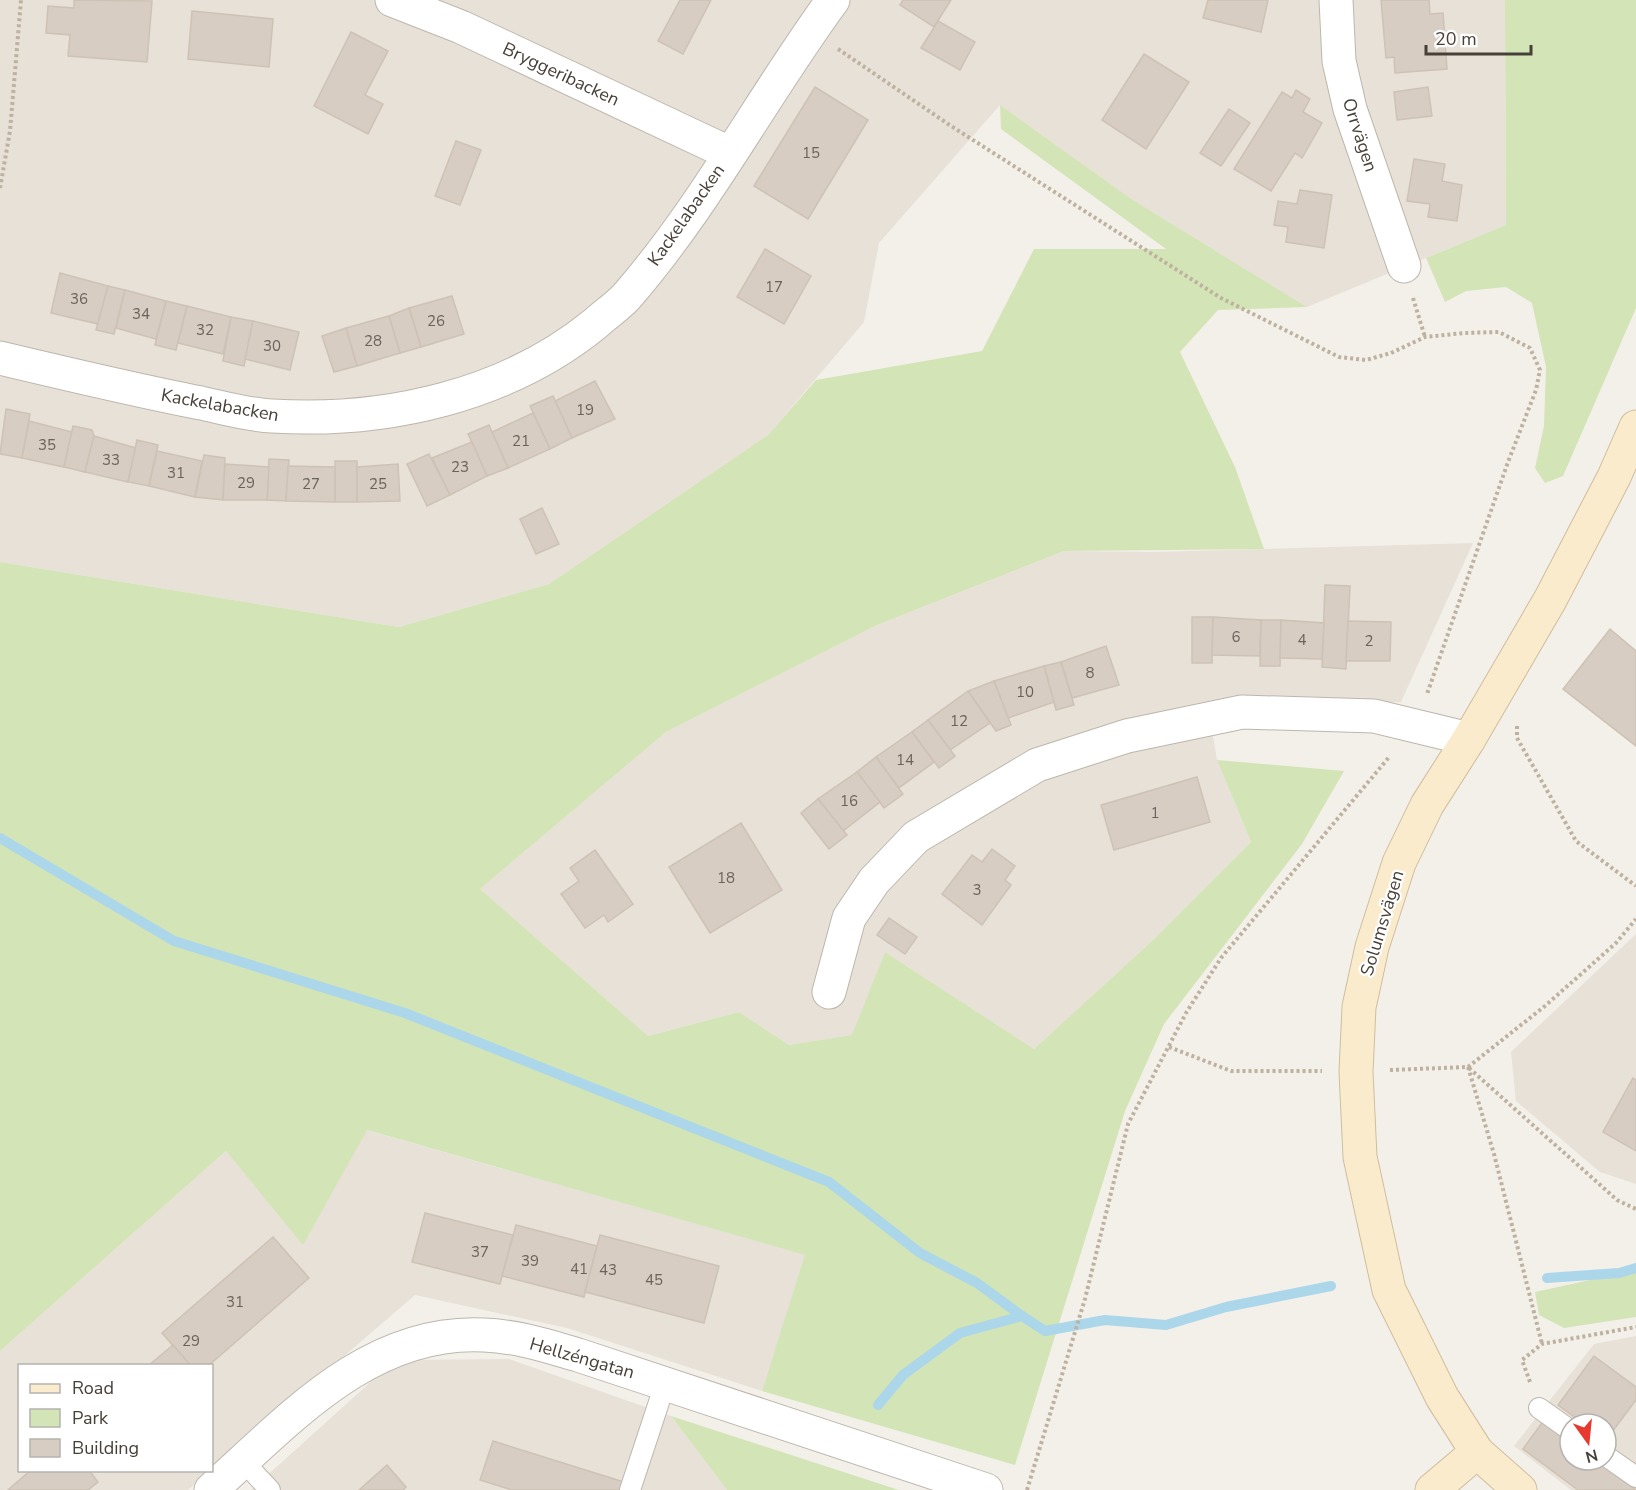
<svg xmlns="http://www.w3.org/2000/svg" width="1636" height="1490" font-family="'Nunito Sans',sans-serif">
<rect width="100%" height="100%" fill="#f3f0ea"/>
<g fill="#e7e1d8" fill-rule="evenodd">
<path d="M 0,0 L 1505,0 L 1506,225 L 1307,307 L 1133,200 L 1000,105 L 879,243 L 864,322 L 768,435 L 549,584 L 399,627 L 0,562 Z"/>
<path d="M 1473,543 L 1401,702 L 1208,706 L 1217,760 L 1251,842 L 1153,940 L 1034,1049 L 885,952 L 853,1035 L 789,1045 L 739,1012 L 648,1036 L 480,889 L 666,732 L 877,625 L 1064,551 L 1155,552 Z"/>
<path d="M 1636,934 L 1636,1184 L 1600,1172 L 1516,1101 L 1511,1052 Z"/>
<path d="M 366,1130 L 806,1255 L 762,1391 L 567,1328 L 415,1295 L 212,1470 L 212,1366 L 20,1366 L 20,1470 L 211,1470 L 188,1490 L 0,1490 L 0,1351 L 226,1151 L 303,1244 Z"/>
<path d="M 1636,1336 L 1636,1490 L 1571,1490 L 1514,1446 L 1594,1344 ZM 1570,1424 L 1606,1424 L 1606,1460 L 1570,1460 Z"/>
<path d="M 509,1359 L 671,1416 L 727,1490 L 251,1490 L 395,1360 Z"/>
</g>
<g fill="#d3e4b6">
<path d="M 1505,0 L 1636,0 L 1636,308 L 1563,476 L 1545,483 L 1535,468 L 1544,426 L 1546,367 L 1532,303 L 1506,287 L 1466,291 L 1445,302 L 1426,258 L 1506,225 Z"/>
<path d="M 1000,105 L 1133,200 L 1307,307 L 1218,310 L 1180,352 L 1235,467 L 1264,549 L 1064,551 L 877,625 L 666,732 L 480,889 L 648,1036 L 739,1012 L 789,1045 L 852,1035 L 885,952 L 1034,1049 L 1153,940 L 1251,842 L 1217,760 L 1344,771 L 1302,844 L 1164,1024 L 1125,1111 L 1015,1465 L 762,1391 L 805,1255 L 367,1130 L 303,1245 L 226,1151 L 0,1351 L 0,562 L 399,627 L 549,584 L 768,435 L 816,380 L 982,351 L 1034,249 L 1166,249 L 1001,129 Z"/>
<path d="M 1636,1270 L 1636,1317 L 1564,1328 L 1539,1315 L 1535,1292 Z"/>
<path d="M 671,1416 L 899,1490 L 727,1490 Z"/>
</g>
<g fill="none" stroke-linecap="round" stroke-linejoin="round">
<g stroke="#acd6ea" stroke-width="10">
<path d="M 0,838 L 174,941 L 405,1013 L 829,1182 L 920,1253 L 977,1283 L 1022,1316"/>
<path d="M 1547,1278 L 1619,1273 L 1636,1268"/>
<path d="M 878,1405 L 903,1375 L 960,1333 L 1022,1316 L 1045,1331 L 1105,1320 L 1166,1325 L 1226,1307 L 1331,1286"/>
</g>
</g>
<g fill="#d7cdc3" stroke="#cec2b4" stroke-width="1.5">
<path d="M 74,0 L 152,1 L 147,62 L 68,56 L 70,35 L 46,33 L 48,6 L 74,8 Z"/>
<path d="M 680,0 L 711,0 L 683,54 L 658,41 Z"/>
<path d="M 903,0 L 951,0 L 934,27 L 900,5 Z"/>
<path d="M 1208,0 L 1268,0 L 1261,32 L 1203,18 Z"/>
<path d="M 1381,0 L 1429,0 L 1430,14 L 1443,13 L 1447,69 L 1395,73 L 1394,57 L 1386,58 Z"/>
<path d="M 192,11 L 273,19 L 269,67 L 188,59 Z"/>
<path d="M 938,21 L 975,42 L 960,70 L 921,48 Z"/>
<path d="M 351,32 L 388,51 L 365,95 L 383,104 L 368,134 L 314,106 Z"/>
<path d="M 1144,54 L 1189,82 L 1146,149 L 1102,120 Z"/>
<path d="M 815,87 L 868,120 L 808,219 L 754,186 Z"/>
<path d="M 1428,87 L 1432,116 L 1397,120 L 1394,92 Z"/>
<path d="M 1296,90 L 1310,99 L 1303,112 L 1322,123 L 1302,158 L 1295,153 L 1271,191 L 1234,169 L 1282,92 L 1292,98 Z"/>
<path d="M 1229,109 L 1250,123 L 1221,166 L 1200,153 Z"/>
<path d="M 456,141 L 481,150 L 460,205 L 435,196 Z"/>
<path d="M 1414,159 L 1445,164 L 1442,181 L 1462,185 L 1457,221 L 1428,217 L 1430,204 L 1407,201 Z"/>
<path d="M 1300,190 L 1332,195 L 1324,248 L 1286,242 L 1288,227 L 1274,225 L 1278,201 L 1297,204 Z"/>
<path d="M 765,249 L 811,276 L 784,324 L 737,297 Z"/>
<path d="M 60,273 L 108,286 L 98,324 L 51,313 Z"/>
<path d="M 108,286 L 125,290 L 114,334 L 96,330 Z"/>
<path d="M 125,290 L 166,301 L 156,339 L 116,328 Z"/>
<path d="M 452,296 L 464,334 L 421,347 L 409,308 Z"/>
<path d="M 166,301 L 187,306 L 176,350 L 155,345 Z"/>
<path d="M 187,306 L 231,317 L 223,354 L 178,343 Z"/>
<path d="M 409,308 L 421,347 L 400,353 L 389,316 Z"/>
<path d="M 389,316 L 400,353 L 357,366 L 346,328 Z"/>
<path d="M 231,317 L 253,321 L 244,366 L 223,361 Z"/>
<path d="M 253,321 L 299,332 L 290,370 L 245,359 Z"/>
<path d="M 346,328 L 357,366 L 334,372 L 322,336 Z"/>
<path d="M 595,381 L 615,419 L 572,438 L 555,401 Z"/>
<path d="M 553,396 L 572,438 L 550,449 L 530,406 Z"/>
<path d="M 6,409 L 30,414 L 22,458 L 0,454 Z"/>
<path d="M 533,413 L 550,449 L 508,468 L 492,432 Z"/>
<path d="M 29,421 L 72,432 L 64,467 L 22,458 Z"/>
<path d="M 489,425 L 508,468 L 487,476 L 468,434 Z"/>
<path d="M 73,426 L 92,430 L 94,436 L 85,472 L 64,467 Z"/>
<path d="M 94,436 L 136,448 L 128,482 L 85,472 Z"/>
<path d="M 137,440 L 158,445 L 149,486 L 128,482 Z"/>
<path d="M 472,442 L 487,476 L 450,495 L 432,458 Z"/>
<path d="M 157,451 L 202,461 L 195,497 L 149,486 Z"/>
<path d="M 429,454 L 450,495 L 427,506 L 407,464 Z"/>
<path d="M 204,455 L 225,458 L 223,500 L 195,497 Z"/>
<path d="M 269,459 L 289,460 L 286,501 L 267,500 Z"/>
<rect x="335" y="461" width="22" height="41"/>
<path d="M 225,464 L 269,467 L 267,500 L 223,500 Z"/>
<path d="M 398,464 L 400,501 L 357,502 L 357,467 Z"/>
<path d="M 288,466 L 335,467 L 335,502 L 286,501 Z"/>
<path d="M 542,508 L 559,544 L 536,554 L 520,519 Z"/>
<path d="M 1325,585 L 1350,586 L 1346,669 L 1322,667 Z"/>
<path d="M 1192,617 L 1213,617 L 1212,663 L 1192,663 Z"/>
<path d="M 1213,617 L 1261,620 L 1260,656 L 1212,655 Z"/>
<path d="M 1261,620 L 1281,620 L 1280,666 L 1260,666 Z"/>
<path d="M 1281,620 L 1324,623 L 1322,659 L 1280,658 Z"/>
<path d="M 1348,621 L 1391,622 L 1390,661 L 1346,661 Z"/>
<path d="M 1610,629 L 1636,651 L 1636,746 L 1563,689 Z"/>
<path d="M 1106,646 L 1119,685 L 1072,698 L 1061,662 Z"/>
<path d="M 1061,662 L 1074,705 L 1056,710 L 1044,666 Z"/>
<path d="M 1044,666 L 1054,702 L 1008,718 L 994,681 Z"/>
<path d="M 994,681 L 1011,725 L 996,731 L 968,691 Z"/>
<path d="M 968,691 L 990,723 L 950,750 L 928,720 Z"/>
<path d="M 928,720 L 955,756 L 939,768 L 912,732 Z"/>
<path d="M 912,732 L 934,762 L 899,788 L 876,757 Z"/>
<path d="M 876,757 L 903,794 L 884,808 L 857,772 Z"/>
<path d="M 857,772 L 880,802 L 843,831 L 818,799 Z"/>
<path d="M 1197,777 L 1210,822 L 1114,850 L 1101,805 Z"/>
<path d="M 818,799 L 847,835 L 829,849 L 801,813 Z"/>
<path d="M 741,823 L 782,890 L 710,933 L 669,867 Z"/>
<path d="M 992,849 L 1015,866 L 1005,880 L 1011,885 L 982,925 L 942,894 L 972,855 L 982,862 Z"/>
<path d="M 595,850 L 633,904 L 608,922 L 604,915 L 585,928 L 561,894 L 579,881 L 570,868 Z"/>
<path d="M 889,918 L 917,937 L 905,954 L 877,935 Z"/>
<path d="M 1633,1078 L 1636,1080 L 1636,1151 L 1603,1132 Z"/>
<path d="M 425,1213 L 513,1235 L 500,1284 L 412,1262 Z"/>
<path d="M 516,1225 L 597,1246 L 584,1297 L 502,1276 Z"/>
<path d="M 600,1235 L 719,1266 L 704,1323 L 585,1292 Z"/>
<path d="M 273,1237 L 309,1278 L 208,1366 L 191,1366 L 162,1333 Z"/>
<path d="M 173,1345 L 191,1366 L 148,1366 Z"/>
<path d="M 1594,1356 L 1636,1387 L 1636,1400 L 1606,1440 L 1606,1424 L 1584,1424 L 1558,1405 Z"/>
<path d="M 1544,1420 L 1570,1440 L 1570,1460 L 1596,1460 L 1636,1490 L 1578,1490 L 1523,1449 Z"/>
<path d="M 493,1441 L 624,1482 L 621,1490 L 512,1490 L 480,1480 Z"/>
<path d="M 387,1465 L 406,1487 L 403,1490 L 359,1490 Z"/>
<path d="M 31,1470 L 89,1470 L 98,1482 L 88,1490 L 8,1490 Z"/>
</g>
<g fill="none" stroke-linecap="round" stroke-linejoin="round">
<defs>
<g id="lane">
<path d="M 1539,1408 L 1570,1430"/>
<path d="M 1606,1456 L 1636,1477"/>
<path d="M 243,1461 L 270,1490"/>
<path d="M 630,1490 L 665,1384"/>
</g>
<g id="street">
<path d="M 392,0 L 461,27 L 729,153"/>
<path d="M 1336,0 L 1339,61 L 1350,109 L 1404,266"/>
<path d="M 0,358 C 67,374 134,390 201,403 C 224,408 249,415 272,416 C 386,423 507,396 596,323 C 606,314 618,306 627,296 C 706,205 762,97 833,0"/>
<path d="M 829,992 L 849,918 L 874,881 L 916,837 L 1037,765 L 1127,736 L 1242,712 L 1374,716 L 1469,739"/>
<path d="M 211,1490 C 289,1420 369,1329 484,1335 C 516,1336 547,1346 578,1355 L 986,1490"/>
</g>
<g id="secondary">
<path d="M 1432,1490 L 1477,1452"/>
<path d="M 1520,1490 L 1477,1452 L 1442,1397 L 1389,1290 L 1360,1157 L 1356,1072 L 1359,1007 L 1372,947 L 1399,863 L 1427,805 L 1469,739 L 1550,600 L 1614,477 L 1636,427"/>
</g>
</defs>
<use href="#lane" stroke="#beb6ad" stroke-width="22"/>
<use href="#street" stroke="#beb6ad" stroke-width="35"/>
<use href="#secondary" stroke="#cfbe9d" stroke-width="35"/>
<g stroke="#bfb19f" stroke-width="4" stroke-dasharray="3 3" stroke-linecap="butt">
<path d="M 838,49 L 951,126 L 1221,298 L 1339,357 L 1366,360 L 1391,353 L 1425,337 L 1464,333 L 1499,332 L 1530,348 L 1540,370 L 1536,390 L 1508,462 L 1427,694"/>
<path d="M 0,188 L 10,131 L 21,0"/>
<path d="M 1413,298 L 1425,337"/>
<path d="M 1517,726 L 1517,738 L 1576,841 L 1636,886"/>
<path d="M 1169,1047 L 1231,1071 L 1322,1071"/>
<path d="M 1468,1067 L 1494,1154 L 1542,1344"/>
<path d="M 1469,1068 L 1617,1200 L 1636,1209"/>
<path d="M 1390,1070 L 1468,1067 L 1545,1006 L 1616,943 L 1636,919"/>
<path d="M 1530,1382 L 1522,1360 L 1542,1344 L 1636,1327"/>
<path d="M 1027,1490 L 1085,1299 L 1128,1124 L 1186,1013 L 1221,958 L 1390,756"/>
</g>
<use href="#lane" stroke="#fff" stroke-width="20"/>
<use href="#street" stroke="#fff" stroke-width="33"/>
<use href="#secondary" stroke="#faebcd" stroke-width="33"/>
</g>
<g text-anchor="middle" stroke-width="4.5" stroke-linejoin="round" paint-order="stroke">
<g font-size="15" fill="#6b635b">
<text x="811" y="158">15</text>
<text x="774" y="292">17</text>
<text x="79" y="304">36</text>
<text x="141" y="319">34</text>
<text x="436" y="326">26</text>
<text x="205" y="335">32</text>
<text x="373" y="346">28</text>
<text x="272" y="351">30</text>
<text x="585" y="415">19</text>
<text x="521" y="446">21</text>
<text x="47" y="450">35</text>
<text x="111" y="465">33</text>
<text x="460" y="472">23</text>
<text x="176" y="478">31</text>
<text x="246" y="488">29</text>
<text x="311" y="489">27</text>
<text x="378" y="489">25</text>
<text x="1236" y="642">6</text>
<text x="1302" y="645">4</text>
<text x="1369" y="646">2</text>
<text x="1090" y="678">8</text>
<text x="1025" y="697">10</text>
<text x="959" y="726">12</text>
<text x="905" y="765">14</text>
<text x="849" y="806">16</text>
<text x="1155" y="818">1</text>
<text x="726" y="883">18</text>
<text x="977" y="895">3</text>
<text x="480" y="1257">37</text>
<text x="530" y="1266">39</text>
<text x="579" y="1274">41</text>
<text x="608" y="1275">43</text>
<text x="654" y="1285">45</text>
<text x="235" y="1307">31</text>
<text x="191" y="1346">29</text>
</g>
<g font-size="18" fill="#474038" stroke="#fff">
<text transform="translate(561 74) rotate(25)" y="6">Bryggeribacken</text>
<text transform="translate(1360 135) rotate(72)" y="6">Orrvägen</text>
<text transform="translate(686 215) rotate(-55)" y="6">Kackelabacken</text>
<text transform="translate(220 405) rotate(10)" y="6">Kackelabacken</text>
<text transform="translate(1382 923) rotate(-73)" y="6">Solumsvägen</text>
<text transform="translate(582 1358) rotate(16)" y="6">Hellzéngatan</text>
</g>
</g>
<rect x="18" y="1364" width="195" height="108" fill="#ffffff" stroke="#b5b3af" stroke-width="1.5"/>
<rect x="30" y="1384" width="30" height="9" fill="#faebcd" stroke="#b5b3af" stroke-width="1.5"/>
<text x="72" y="1394" font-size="18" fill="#474038">Road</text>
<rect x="30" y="1409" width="30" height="18" fill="#d3e4b6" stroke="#b5b3af" stroke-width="1.5"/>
<text x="72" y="1424" font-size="18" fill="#474038">Park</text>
<rect x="30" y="1439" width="30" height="18" fill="#d7cdc3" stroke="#b5b3af" stroke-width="1.5"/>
<text x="72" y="1454" font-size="18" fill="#474038">Building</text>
<g transform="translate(1588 1442) rotate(165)"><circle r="28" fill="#ffffff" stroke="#b5b3af" stroke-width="1.5"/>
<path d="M0-4.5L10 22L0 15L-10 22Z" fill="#e7392d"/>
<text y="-9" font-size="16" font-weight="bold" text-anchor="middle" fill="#474038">N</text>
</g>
<path d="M1426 45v9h105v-9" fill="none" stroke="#474038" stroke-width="3"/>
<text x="1435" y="45" font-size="18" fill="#474038" stroke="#ffffff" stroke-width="4.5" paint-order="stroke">20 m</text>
</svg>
